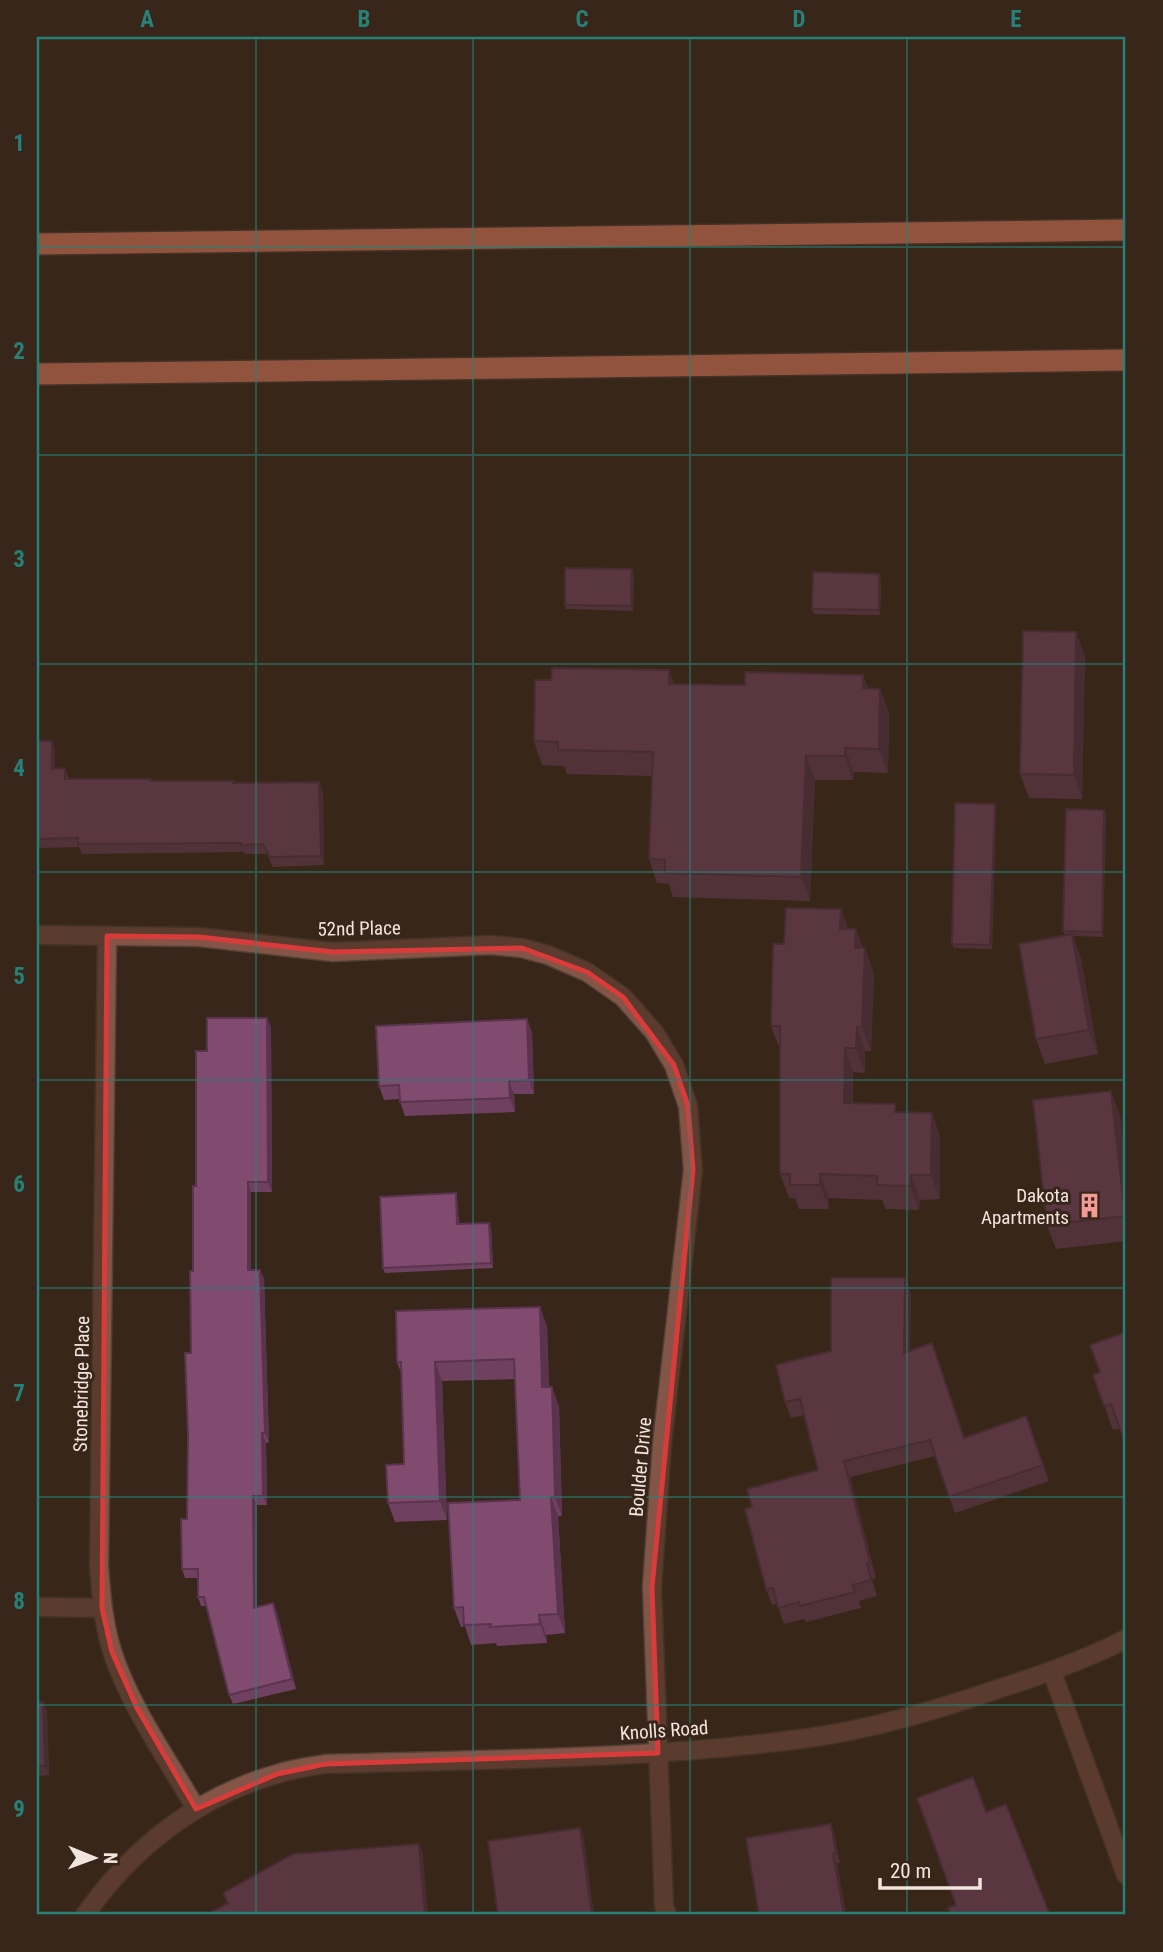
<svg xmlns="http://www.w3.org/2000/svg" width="1163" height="1952" font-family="'Roboto Condensed',sans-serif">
<rect width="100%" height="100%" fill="#39261a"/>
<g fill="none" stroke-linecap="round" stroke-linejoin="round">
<defs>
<g id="street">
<path d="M 37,935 L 199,937 L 333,952 L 491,945 L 522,948 L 548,955 L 587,972 L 623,997 L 654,1032 L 674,1065 L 688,1106 L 693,1170 L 662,1444 L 652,1587 L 664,1906 L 667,1915"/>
<path d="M 107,936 L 99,1565 C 101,1594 103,1622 112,1651 C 130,1707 167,1758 196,1809"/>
<path d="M 37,1607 L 102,1608"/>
<path d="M 1052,1672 L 1126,1875"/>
<path d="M 85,1915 C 132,1848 198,1796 277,1774 C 292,1769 309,1767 325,1764 C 486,1759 648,1760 808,1738 C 873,1729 936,1710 998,1689 C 1042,1675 1085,1660 1126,1639"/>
</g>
<g id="highway">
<path d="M 37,244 L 1126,230"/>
<path d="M 37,374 L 1126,360"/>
</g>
</defs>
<use href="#street" stroke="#534135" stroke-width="21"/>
<use href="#highway" stroke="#534135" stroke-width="24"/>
<use href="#street" stroke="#845547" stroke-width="18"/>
<use href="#highway" stroke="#fd8969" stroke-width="21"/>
</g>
<g fill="#6f405f">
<path d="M 634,574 L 633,611 L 566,609 L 565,605 Z"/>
<path d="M 881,579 L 880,615 L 814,614 L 812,609 Z"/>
<path d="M 1085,656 L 1082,799 L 1029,798 L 1020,774 Z"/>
<path d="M 863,675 L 868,688 L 880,689 L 889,713 L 888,773 L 854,772 L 853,780 L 815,780 L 810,901 L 673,897 L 669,884 L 657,883 L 649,859 L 652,776 L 567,774 L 564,766 L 542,765 L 534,741 L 674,684 L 745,685 Z"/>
<path d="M 37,741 L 52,741 L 55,751 L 55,769 L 65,768 L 69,779 L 234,783 L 323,791 L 324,865 L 273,867 L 267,854 L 245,854 L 244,852 L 82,854 L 79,847 L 37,848 Z"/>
<path d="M 995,804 L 996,809 L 992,949 L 954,948 L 952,944 Z"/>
<path d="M 1104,810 L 1106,815 L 1103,937 L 1073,936 L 1081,959 L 1098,1054 L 1045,1064 L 1036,1039 L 1065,936 L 1063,931 Z"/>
<path d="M 848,929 L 856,929 L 863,948 L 874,973 L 871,1051 L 865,1051 L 865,1073 L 853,1072 L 853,1103 L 899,1112 L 932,1113 L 940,1137 L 940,1199 L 920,1200 L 919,1210 L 886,1209 L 882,1200 L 829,1198 L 829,1209 L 799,1209 L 795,1198 L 789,1198 L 780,1174 L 780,1050 L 771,1026 L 784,944 Z"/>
<path d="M 527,1019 L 532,1033 L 534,1094 L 514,1094 L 515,1112 L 405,1116 L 399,1099 L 384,1100 L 379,1086 Z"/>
<path d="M 271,1027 L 272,1192 L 251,1192 L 251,1270 L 260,1270 L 264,1279 L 269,1442 L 266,1443 L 267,1505 L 257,1505 L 257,1607 L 277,1613 L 296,1689 L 233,1704 L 229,1695 L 207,1606 L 201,1606 L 198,1597 L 198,1578 L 185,1578 L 182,1569 L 187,1519 L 196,1186 L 207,1051 Z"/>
<path d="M 1120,1115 L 1126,1172 L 1126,1241 L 1056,1249 L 1047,1225 Z"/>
<path d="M 456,1193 L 457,1198 L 459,1224 L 491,1228 L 493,1268 L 385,1273 L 383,1268 Z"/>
<path d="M 911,1294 L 910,1351 L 964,1438 L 1026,1416 L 1049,1481 L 955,1513 L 935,1456 L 850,1477 L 876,1578 L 872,1579 L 877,1596 L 859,1601 L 861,1608 L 806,1622 L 804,1619 L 784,1624 L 777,1604 L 772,1605 L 766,1589 L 752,1507 L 818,1470 L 804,1415 L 791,1418 L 785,1402 L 831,1351 Z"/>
<path d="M 547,1326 L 549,1387 L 559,1406 L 562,1516 L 558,1516 L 565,1633 L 546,1635 L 547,1643 L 497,1646 L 496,1643 L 471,1645 L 465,1626 L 461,1627 L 454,1608 L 520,1500 L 515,1379 L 442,1381 L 447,1520 L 395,1522 L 388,1503 L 404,1464 L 401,1373 L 397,1362 Z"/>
<path d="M 1100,1372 L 1120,1428 L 1113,1430 L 1093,1375 Z"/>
<path d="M 37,1702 L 47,1711 L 49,1775 L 37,1776 Z"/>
<path d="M 834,1834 L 840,1863 L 837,1863 L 846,1915 L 759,1915 Z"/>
</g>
<g fill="#5a344e">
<path d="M 632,569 L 634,574 L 633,611 L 631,606 Z"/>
<path d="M 879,574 L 881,579 L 880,615 L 879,610 Z"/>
<path d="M 1076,632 L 1085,656 L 1082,799 L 1074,775 Z"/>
<path d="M 669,670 L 678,694 L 669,684 Z"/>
<path d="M 863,675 L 872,699 L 863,688 Z"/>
<path d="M 880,689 L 889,713 L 888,773 L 879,749 Z"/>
<path d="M 52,741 L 55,751 L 55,778 L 52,769 Z"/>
<path d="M 845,748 L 854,772 L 853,780 L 845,756 Z"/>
<path d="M 806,756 L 815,780 L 810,901 L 801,877 Z"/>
<path d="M 319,782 L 323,791 L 324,865 L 321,856 Z"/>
<path d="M 995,804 L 996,809 L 992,949 L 990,945 Z"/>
<path d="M 1104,810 L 1106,815 L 1103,937 L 1102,932 Z"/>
<path d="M 841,909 L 850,933 L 840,929 Z"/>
<path d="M 856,929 L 864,953 L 855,948 Z"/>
<path d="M 1072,934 L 1081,959 L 1098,1054 L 1089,1030 Z"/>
<path d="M 865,948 L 874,973 L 871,1051 L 862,1027 Z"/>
<path d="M 267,1018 L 271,1027 L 272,1192 L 268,1182 Z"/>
<path d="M 527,1019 L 532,1033 L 534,1094 L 529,1080 Z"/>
<path d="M 857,1027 L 865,1051 L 865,1073 L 856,1048 Z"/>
<path d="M 845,1048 L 853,1072 L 852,1127 L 844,1103 Z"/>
<path d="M 509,1081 L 514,1094 L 515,1112 L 510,1098 Z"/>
<path d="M 1111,1091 L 1120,1115 L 1126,1172 L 1126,1219 Z"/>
<path d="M 932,1113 L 940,1137 L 940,1199 L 931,1175 Z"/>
<path d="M 820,1174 L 829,1198 L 829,1209 L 820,1185 Z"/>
<path d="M 911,1175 L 920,1200 L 919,1210 L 910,1186 Z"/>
<path d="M 248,1182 L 251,1192 L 251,1280 L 248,1270 Z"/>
<path d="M 456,1193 L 457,1198 L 459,1229 L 457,1224 Z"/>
<path d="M 489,1223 L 491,1228 L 493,1268 L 491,1263 Z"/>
<path d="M 260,1270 L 264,1279 L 269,1442 L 265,1433 Z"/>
<path d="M 905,1278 L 911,1294 L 910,1369 L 904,1353 Z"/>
<path d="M 540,1307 L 547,1326 L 549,1406 L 542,1387 Z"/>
<path d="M 435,1362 L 442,1381 L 447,1520 L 440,1501 Z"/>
<path d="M 552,1387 L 559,1406 L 562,1516 L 555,1497 Z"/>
<path d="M 262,1433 L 266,1443 L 267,1505 L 263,1496 Z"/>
<path d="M 844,1461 L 850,1477 L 876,1578 L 870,1562 Z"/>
<path d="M 253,1496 L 257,1505 L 257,1617 L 254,1608 Z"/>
<path d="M 551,1497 L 558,1516 L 565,1633 L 558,1614 Z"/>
<path d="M 867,1563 L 872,1579 L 877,1596 L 871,1580 Z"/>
<path d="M 273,1603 L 277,1613 L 296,1689 L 292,1679 Z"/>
<path d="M 539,1615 L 546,1635 L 547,1643 L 540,1624 Z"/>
<path d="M 43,1702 L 47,1711 L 49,1775 L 45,1766 Z"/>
<path d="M 831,1824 L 834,1834 L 840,1863 L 836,1853 Z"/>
<path d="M 580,1828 L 584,1838 L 594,1915 L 592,1915 Z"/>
<path d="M 419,1844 L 423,1854 L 428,1915 L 425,1915 Z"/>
<path d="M 833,1854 L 837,1863 L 846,1915 L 844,1915 Z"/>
</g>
<g fill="#814b6f" stroke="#5a344e" stroke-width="2">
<path d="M 565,568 L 632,569 L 631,606 L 565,605 Z"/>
<path d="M 813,572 L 879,574 L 879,610 L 812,609 Z"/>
<path d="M 1023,631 L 1076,632 L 1074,775 L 1020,774 Z"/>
<path d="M 552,668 L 669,670 L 669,684 L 745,685 L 745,672 L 863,675 L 863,688 L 880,689 L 879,749 L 845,748 L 845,756 L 806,756 L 801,877 L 665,873 L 665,860 L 649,859 L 653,752 L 558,750 L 558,742 L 534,741 L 535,680 L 551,680 Z"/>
<path d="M 37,741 L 52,741 L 52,769 L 65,768 L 65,779 L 151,779 L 151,781 L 233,781 L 233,783 L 319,782 L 321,856 L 270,857 L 263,844 L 241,845 L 241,843 L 78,844 L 78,838 L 37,839 Z"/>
<path d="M 955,803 L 995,804 L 990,945 L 952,944 Z"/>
<path d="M 1066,809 L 1104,810 L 1102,932 L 1063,931 Z"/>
<path d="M 786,908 L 841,909 L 840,929 L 856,929 L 855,948 L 865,948 L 862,1027 L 857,1027 L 856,1048 L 845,1048 L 844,1103 L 895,1104 L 895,1112 L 932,1113 L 931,1175 L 911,1175 L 910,1186 L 877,1185 L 877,1176 L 820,1174 L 820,1185 L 790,1185 L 790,1174 L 780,1174 L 780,1026 L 771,1026 L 773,944 L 784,944 Z"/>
<path d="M 1072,934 L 1089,1030 L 1036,1039 L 1019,944 Z"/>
<path d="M 207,1018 L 267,1018 L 268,1182 L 248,1182 L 248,1270 L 260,1270 L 265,1433 L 262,1433 L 263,1496 L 253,1496 L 254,1608 L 273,1603 L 292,1679 L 229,1695 L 204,1597 L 198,1597 L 198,1569 L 182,1569 L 181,1519 L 187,1519 L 188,1435 L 185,1353 L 191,1353 L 190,1271 L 193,1271 L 193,1186 L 196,1186 L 196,1051 L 207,1051 Z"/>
<path d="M 527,1019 L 529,1080 L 509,1081 L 510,1098 L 400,1102 L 399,1085 L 379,1086 L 376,1026 Z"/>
<path d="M 1111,1091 L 1125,1216 L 1047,1225 L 1033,1100 Z"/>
<path d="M 456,1193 L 457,1224 L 489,1223 L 491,1263 L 383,1268 L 380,1197 Z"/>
<path d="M 831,1278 L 905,1278 L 904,1353 L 932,1343 L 964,1438 L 1026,1416 L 1043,1465 L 949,1497 L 930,1440 L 844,1461 L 870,1562 L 867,1563 L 871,1580 L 853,1585 L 855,1592 L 800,1606 L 799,1602 L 778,1608 L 773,1588 L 766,1589 L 745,1509 L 752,1507 L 747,1489 L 818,1470 L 800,1399 L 785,1402 L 776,1365 L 831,1351 Z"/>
<path d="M 540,1307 L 542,1387 L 552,1387 L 555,1497 L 551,1497 L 558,1614 L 539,1615 L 540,1624 L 490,1627 L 491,1624 L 464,1625 L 463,1607 L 454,1608 L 448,1503 L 520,1500 L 514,1359 L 435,1362 L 440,1501 L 388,1503 L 386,1465 L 404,1464 L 401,1362 L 397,1362 L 396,1311 Z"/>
<path d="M 1126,1332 L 1126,1445 L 1111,1404 L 1104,1406 L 1093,1375 L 1100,1372 L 1090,1345 Z"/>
<path d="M 37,1702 L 43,1702 L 45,1766 L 37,1766 Z"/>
<path d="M 973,1777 L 986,1812 L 1006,1804 L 1050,1915 L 951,1915 L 948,1908 L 956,1905 L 917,1798 Z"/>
<path d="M 831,1824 L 836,1853 L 833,1854 L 844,1915 L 759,1915 L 746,1838 Z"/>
<path d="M 580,1828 L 592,1915 L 498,1915 L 488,1841 Z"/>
<path d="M 419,1844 L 425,1915 L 206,1915 L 228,1903 L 223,1893 L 293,1854 Z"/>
</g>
<path d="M0 0H1163V1952H0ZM 107,936 L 199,937 L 333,952 L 522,948 L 587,972 L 623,997 L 674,1065 L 688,1106 L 693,1170 L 652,1587 L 658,1753 L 325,1764 L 277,1774 L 196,1809 L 137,1708 L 112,1652 L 102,1608 Z" fill="#39261a" fill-opacity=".55" fill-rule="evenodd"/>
<path fill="none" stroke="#d93b3a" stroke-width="5" stroke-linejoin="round" d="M 107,936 L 199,937 L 333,952 L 522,948 L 587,972 L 623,997 L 674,1065 L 688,1106 L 693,1170 L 652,1587 L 658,1753 L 325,1764 L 277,1774 L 196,1809 L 137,1708 L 112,1652 L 102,1608 Z"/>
<path fill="none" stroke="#268179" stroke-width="2" stroke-opacity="0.55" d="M 256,37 L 256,1915M 473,37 L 473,1915M 690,37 L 690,1915M 907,37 L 907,1915M 37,247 L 1126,247M 37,455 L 1126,455M 37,664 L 1126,664M 37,872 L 1126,872M 37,1080 L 1126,1080M 37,1288 L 1126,1288M 37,1497 L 1126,1497M 37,1705 L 1126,1705"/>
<defs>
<symbol id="building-bare" viewBox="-9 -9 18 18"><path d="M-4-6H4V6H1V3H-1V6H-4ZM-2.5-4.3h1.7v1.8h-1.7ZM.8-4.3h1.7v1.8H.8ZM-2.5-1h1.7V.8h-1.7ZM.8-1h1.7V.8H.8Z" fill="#f59b97" stroke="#39261a" stroke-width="2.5" paint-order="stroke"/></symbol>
</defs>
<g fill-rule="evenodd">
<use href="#building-bare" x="1072" y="1188" width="35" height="35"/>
</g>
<g text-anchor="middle" stroke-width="6" stroke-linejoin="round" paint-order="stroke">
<g font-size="19" fill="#f2e5dd" stroke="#39261a">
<text transform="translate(359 928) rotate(-1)" y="7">52nd Place</text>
<text transform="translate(81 1384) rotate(-89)" y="7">Stonebridge Place</text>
<text transform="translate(640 1467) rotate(-85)" y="7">Boulder Drive</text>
<text transform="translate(664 1730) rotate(-4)" y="7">Knolls Road</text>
</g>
<g font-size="19" fill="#f2e5dd" stroke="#39261a" text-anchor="end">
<text x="1069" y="1202">Dakota<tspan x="1069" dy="22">Apartments</tspan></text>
</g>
</g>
<rect width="1163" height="1952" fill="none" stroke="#39261a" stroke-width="77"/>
<g transform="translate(94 1858) rotate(91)" stroke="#39261a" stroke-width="5" paint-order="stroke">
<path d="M0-5L12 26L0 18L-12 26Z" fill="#f2e5dd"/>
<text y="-10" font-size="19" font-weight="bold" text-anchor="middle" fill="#f2e5dd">N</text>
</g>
<path d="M880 1878v10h100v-10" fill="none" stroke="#f2e5dd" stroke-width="3.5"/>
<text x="890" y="1878" font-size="21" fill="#f2e5dd" stroke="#39261a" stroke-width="5" paint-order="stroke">20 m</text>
<rect x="38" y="38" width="1086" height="1875" fill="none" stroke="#268179" stroke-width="2.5"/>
<g font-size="23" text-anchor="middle" font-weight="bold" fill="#268179">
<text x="147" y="27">A</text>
<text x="364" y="27">B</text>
<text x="582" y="27">C</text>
<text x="799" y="27">D</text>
<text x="1016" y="27">E</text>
<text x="19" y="151">1</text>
<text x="19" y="359">2</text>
<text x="19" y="567">3</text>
<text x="19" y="776">4</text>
<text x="19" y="984">5</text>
<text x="19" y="1192">6</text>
<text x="19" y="1401">7</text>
<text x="19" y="1609">8</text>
<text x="19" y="1817">9</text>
</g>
</svg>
